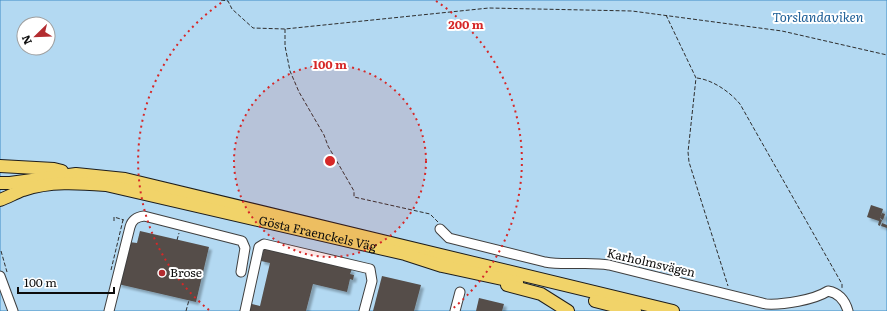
<svg xmlns="http://www.w3.org/2000/svg" width="887" height="311" font-family="Literata,serif">
<defs>
<filter id="shadow"><feDropShadow dx="3" dy="3" stdDeviation="1" flood-color="#0004"/></filter>
</defs>
<rect width="100%" height="100%" fill="#fefbeb"/>
<path fill="#b3d9f2" stroke="#3e8cc5" fill-rule="evenodd" d="M 0,0 L 887,0 L 887,311 L 0,311 ZM 24,24 L 48,24 L 48,48 L 24,48 Z"/>
<g fill="#544d49" filter="url(#shadow)">
<path d="M 871,205 L 883,209 L 880,219 L 882,220 L 880,226 L 878,225 L 879,221 L 867,217 Z"/>
<path d="M 882,213 L 885,214 L 883,220 L 880,218 Z"/>
<path d="M 882,223 L 887,225 L 887,228 L 881,226 Z"/>
<path d="M 140,231 L 209,247 L 196,302 L 118,284 L 129,242 L 137,243 Z"/>
<path d="M 264,248 L 352,269 L 350,274 L 354,275 L 353,280 L 350,279 L 347,292 L 313,284 L 306,311 L 246,311 L 248,303 L 260,306 L 270,263 L 261,261 Z"/>
<path d="M 382,276 L 421,285 L 414,311 L 373,311 Z"/>
<path d="M 479,298 L 504,304 L 502,311 L 476,311 Z"/>
</g>
<g fill="none" stroke-linecap="round" stroke-linejoin="round">
<defs>
<g id="minor">
<path d="M 440,229 L 449,238 L 545,262 C 566,266 588,261 609,265 L 766,304 C 783,305 814,300 828,291 C 839,293 845,300 848,311"/>
<path d="M 0,276 L 13,311"/>
<path d="M 109,311 L 130,227 C 132,220 136,217 144,216 L 242,241 L 245,248 L 241,272"/>
<path d="M 245,311 L 259,247 L 264,244 L 370,269 L 372,281 L 364,311"/>
<path d="M 455,311 L 460,292"/>
</g>
<g id="major">
<path d="M 0,166 L 54,169 L 62,171"/>
<path d="M 0,183 L 10,183 L 76,174 L 125,179 L 673,311"/>
<path id="s1" d="M 0,200 C 8,197 15,193 23,190 C 50,181 78,183 106,185 L 405,254 L 442,266 L 517,282"/>
<path d="M 507,285 L 541,294 L 568,311"/>
<path d="M 595,301 L 635,311"/>
</g>
</defs>
<use href="#minor" stroke="#3f3f3f" stroke-width="11"/>
<use href="#major" stroke="#1d1d1d" stroke-width="14"/>
<g stroke="#2e2e2e" stroke-width="1" stroke-dasharray="4 2" stroke-linecap="butt">
<path d="M 221,0 L 228,1 L 232,9 L 253,28 L 285,29 L 489,8 L 632,11 L 782,31 L 887,55"/>
<path d="M 666,15 L 696,78 L 688,152 L 689,162 L 728,286"/>
<path d="M 285,29 L 285,46 L 290,71 L 299,92 L 324,135 L 328,146 L 354,191 L 354,197 L 430,214 L 438,222"/>
<path d="M 697,78 C 713,80 730,92 740,104 L 842,284 L 842,289"/>
<path d="M 114,221 L 114,217 L 124,220"/>
<path d="M 177,240 L 179,233"/>
<path d="M 1,251 L 7,272"/>
<path d="M 111,270 L 123,220"/>
<path d="M 186,311 L 189,300"/>
</g>
<use href="#minor" stroke="#fff" stroke-width="9"/>
<use href="#major" stroke="#f1d369" stroke-width="12"/>
</g>
<circle cx="330" cy="161" r="96" fill="#d62828" fill-opacity=".12"/>
<g fill="none" stroke="#d62828" stroke-width="2" stroke-dasharray="2 4">
<circle cx="330" cy="161" r="96"/>
<path d="M209 310A192 192 0 0 1 224 1M436 1A192 192 0 0 1 451 310"/>
</g>
<circle fill="#b32c30" stroke="#fff" stroke-width="1.5" cx="162" cy="273" r="4"/>
<g text-anchor="middle" stroke-width="4" stroke-linejoin="round" paint-order="stroke">
<g font-size="12" fill="#0c0c0c" stroke="#fff">
<text dy="4" stroke="none"><textPath href="#s1" startOffset="326">Gösta Fraenckels Väg</textPath></text>
<text transform="translate(651 263) rotate(13)" y="4">Karholmsvägen</text>
</g>
<g font-size="12" fill="#0c0c0c" stroke="#fff" text-anchor="start">
<text x="170" y="277">Brose</text>
</g>
<g font-size="13" font-style="italic" fill="#1d5e96" stroke="#fff">
<text x="818" y="22">Torslandaviken</text>
</g>
</g>
<circle cx="330" cy="161" r="6" fill="#d62828" stroke="#fff" stroke-width="2"/>
<g font-size="12" text-anchor="middle" font-weight="bold" fill="#d62828" stroke="#fff" stroke-width="4" stroke-linejoin="round" paint-order="stroke">
<text x="466" y="29">200 m</text>
<text x="330" y="69">100 m</text>
</g>
<g transform="translate(36 36) rotate(247)"><circle r="19" fill="#ffffff" stroke="#9e9e9e"/>
<path d="M0-3L7 15L0 10L-7 15Z" fill="#b32c30"/>
<text y="-6" font-size="11" font-weight="bold" text-anchor="middle" fill="#0c0c0c">N</text>
</g>
<path d="M18 287v6h96v-6" fill="none" stroke="#0c0c0c" stroke-width="2"/>
<text x="24" y="287" font-size="12" fill="#0c0c0c" stroke="#ffffff" stroke-width="3" paint-order="stroke">100 m</text>
</svg>
